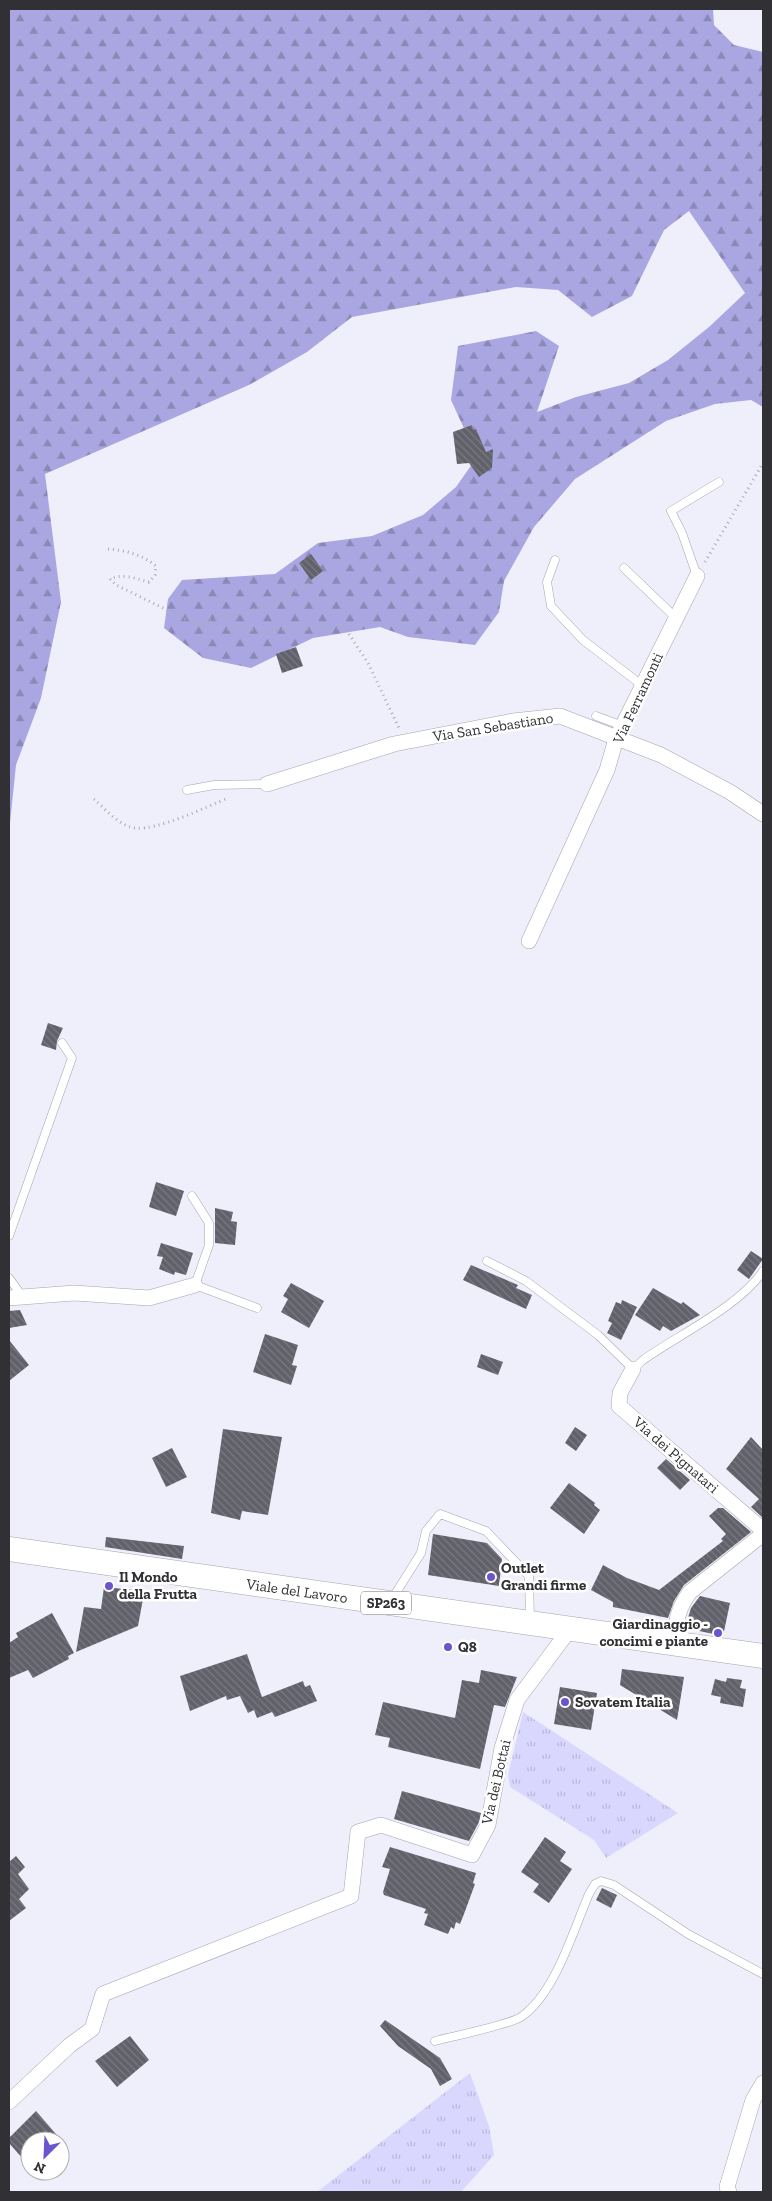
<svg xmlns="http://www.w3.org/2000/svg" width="772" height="2201" font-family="'Zilla Slab',serif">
<defs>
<pattern id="grass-tufts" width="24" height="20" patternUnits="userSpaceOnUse" patternTransform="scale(1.25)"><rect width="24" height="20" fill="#d9d7fe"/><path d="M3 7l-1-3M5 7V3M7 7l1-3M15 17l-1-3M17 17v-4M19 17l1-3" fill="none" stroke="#bbb9da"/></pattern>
<pattern id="forest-firs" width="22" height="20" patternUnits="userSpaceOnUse" patternTransform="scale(1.25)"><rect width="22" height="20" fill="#aaa6e1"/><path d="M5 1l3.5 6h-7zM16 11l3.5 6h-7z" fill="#8b88b7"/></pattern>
<pattern id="building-back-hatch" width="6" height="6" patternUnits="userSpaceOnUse" patternTransform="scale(1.25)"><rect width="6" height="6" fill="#61616b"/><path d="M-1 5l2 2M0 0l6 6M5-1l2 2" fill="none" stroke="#797981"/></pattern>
</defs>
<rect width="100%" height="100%" fill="#efeffb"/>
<g fill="url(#grass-tufts)">
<path d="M 523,1712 L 678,1813 L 606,1858 L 594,1840 L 510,1787 L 508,1775 Z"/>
<path d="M 470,2073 L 489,2126 L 494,2155 L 461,2192 L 317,2192 Z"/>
</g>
<path fill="url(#forest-firs)" d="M 9,9 L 713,9 L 714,25 L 734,45 L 763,52 L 763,407 L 751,400 L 715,404 L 666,421 L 575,479 L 534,527 L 504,581 L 499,612 L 475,645 L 408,637 L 380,627 L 313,638 L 251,668 L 203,658 L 164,628 L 168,599 L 182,580 L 275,574 L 318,543 L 372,536 L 423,515 L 456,487 L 477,457 L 451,400 L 458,346 L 536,331 L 559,346 L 537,412 L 576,397 L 629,383 L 668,360 L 709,327 L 745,293 L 689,211 L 664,230 L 632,296 L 592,317 L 558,290 L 516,287 L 352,317 L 307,352 L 249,385 L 45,474 L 61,602 L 41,698 L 16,765 L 9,833 Z"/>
<g fill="url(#building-back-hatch)">
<path d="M 472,425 L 473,430 L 476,429 L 486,452 L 493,449 L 492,468 L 479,477 L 469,463 L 457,464 L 453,432 Z"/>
<path d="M 311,554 L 323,571 L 311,580 L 299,563 Z"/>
<path d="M 296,647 L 303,666 L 282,673 L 276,654 Z"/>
<path d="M 48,1023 L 63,1028 L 57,1041 L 56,1050 L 41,1045 Z"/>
<path d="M 156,1182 L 184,1191 L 176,1216 L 149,1207 Z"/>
<path d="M 215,1208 L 233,1212 L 231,1221 L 237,1222 L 235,1245 L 215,1243 Z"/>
<path d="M 161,1243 L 193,1253 L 186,1275 L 175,1272 L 174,1275 L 159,1269 L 163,1257 L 157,1256 Z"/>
<path d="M 751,1251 L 763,1259 L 749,1279 L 737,1270 Z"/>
<path d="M 471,1265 L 518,1285 L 516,1288 L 532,1295 L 526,1309 L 463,1280 Z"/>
<path d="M 291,1283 L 324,1301 L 309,1328 L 281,1312 L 288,1299 L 283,1296 Z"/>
<path d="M 653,1288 L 681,1304 L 683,1302 L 700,1315 L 671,1331 L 663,1326 L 660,1331 L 635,1315 Z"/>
<path d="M 622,1300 L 637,1307 L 621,1340 L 607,1333 L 612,1323 L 608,1321 L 616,1302 L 621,1304 Z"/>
<path d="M 20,1310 L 27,1325 L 9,1328 L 9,1311 Z"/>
<path d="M 265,1334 L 298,1345 L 292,1365 L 297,1366 L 291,1385 L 253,1372 Z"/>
<path d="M 9,1340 L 29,1365 L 9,1381 Z"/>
<path d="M 481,1354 L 503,1362 L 498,1375 L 477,1367 Z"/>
<path d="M 575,1427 L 587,1435 L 576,1451 L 565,1443 Z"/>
<path d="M 223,1429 L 282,1437 L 268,1515 L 242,1511 L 240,1520 L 211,1513 Z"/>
<path d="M 751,1437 L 763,1450 L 763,1518 L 751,1507 L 759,1499 L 726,1469 Z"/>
<path d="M 172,1448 L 187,1477 L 166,1487 L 152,1458 Z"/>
<path d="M 666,1459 L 690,1480 L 680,1490 L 657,1468 Z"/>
<path d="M 569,1483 L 595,1503 L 594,1505 L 600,1510 L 584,1534 L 550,1508 Z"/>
<path d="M 718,1508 L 723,1508 L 751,1532 L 684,1585 L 674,1601 L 668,1618 L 613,1607 L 613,1602 L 591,1590 L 603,1565 L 627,1578 L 659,1590 L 723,1541 L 721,1539 L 726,1534 L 709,1516 Z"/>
<path d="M 433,1534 L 487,1543 L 502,1559 L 499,1586 L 428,1575 Z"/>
<path d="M 106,1537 L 184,1546 L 182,1559 L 105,1547 Z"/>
<path d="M 104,1587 L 135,1590 L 134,1597 L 143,1599 L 138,1626 L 76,1652 L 84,1607 L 101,1609 Z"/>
<path d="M 700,1596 L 730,1603 L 723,1636 L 685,1628 L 691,1608 Z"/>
<path d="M 52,1613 L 74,1653 L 68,1656 L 69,1659 L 33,1678 L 28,1670 L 9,1678 L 9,1643 L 18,1637 L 16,1633 Z"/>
<path d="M 247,1654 L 262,1697 L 303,1681 L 305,1687 L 310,1685 L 317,1701 L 275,1717 L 272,1712 L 257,1718 L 254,1710 L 248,1713 L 240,1696 L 227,1700 L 226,1696 L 190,1711 L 180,1676 Z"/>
<path d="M 622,1669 L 684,1677 L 677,1720 L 620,1685 Z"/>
<path d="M 481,1670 L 517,1677 L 505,1707 L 494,1705 L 480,1769 L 388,1747 L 390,1738 L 375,1735 L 383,1702 L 455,1718 L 462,1680 L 479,1683 Z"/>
<path d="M 727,1678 L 742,1680 L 740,1688 L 746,1689 L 743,1707 L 720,1703 L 721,1697 L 711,1695 L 715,1679 L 726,1682 Z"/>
<path d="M 560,1687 L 597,1693 L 591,1730 L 554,1724 Z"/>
<path d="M 402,1791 L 481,1813 L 479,1822 L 469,1841 L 394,1819 Z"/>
<path d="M 545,1837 L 566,1852 L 560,1861 L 572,1869 L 549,1903 L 533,1892 L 539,1884 L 521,1872 Z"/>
<path d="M 390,1847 L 476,1873 L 473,1883 L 475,1884 L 464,1914 L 460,1924 L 456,1922 L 454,1929 L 451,1927 L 448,1934 L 424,1925 L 428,1914 L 424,1913 L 426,1909 L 384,1895 L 383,1892 L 390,1869 L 382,1867 Z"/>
<path d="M 16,1856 L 25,1867 L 18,1874 L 29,1889 L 19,1899 L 26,1908 L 9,1921 L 9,1862 Z"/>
<path d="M 602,1888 L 617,1895 L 611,1908 L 596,1900 Z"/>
<path d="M 385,2020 L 440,2058 L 452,2079 L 440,2086 L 431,2069 L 398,2046 L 380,2026 Z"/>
<path d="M 130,2036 L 149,2060 L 117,2087 L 95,2061 Z"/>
<path d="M 36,2111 L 62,2141 L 30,2141 L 30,2167 L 9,2143 L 9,2138 Z"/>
</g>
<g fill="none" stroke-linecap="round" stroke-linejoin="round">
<defs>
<g id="service">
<path d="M 555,560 L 547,582 L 551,606 L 583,640 L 643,686"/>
<path d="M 624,568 L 676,618"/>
<path d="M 697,576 L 682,533 L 671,511 L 719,482"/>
<path d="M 596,716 L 623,726"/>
<path d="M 187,790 L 214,785 L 267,784"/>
<path d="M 192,1196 L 209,1223 L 209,1245 L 195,1285 L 257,1308"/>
<path d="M 9,1236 L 72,1058 L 62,1043"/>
<path d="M 487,1261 L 526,1281 L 598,1335 L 633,1369 L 643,1360 C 678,1335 740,1306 763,1271"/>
<path d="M 9,1278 L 22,1296"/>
<path d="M 392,1599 L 421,1553 L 426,1531 L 440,1514 L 486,1531 L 529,1576 L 530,1621"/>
<path d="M 435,2041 C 453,2036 509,2025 521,2017 C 555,1994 573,1931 589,1894 L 595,1884 L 601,1881 L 614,1885 L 688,1934 L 763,1974"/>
</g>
<g id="minor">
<path d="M 267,784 L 394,744 L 513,721 L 560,716 L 661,755 L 730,792 L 763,814"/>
<path d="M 529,941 L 607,770 L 616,739 L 697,576"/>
<path d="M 9,1298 L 74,1293 L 149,1298 L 195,1285"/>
<path d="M 633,1369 L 620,1393 L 619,1406 L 763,1530"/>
<path d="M 674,1643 C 676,1623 677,1609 690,1592 L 763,1534"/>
<path d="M 9,2102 L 70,2045 L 92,2029 L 103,1994 L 351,1896 L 358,1832 L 381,1825 L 472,1855 L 488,1825 L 502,1748 L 517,1700 L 570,1629"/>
<path d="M 729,2192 L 727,2187 L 753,2100 L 763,2083"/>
</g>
<path id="primary" d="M 9,1549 L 763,1656"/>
</defs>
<use href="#service" stroke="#a4a4ae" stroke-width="9"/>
<use href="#minor" stroke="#a4a4ae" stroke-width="16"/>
<use href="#primary" stroke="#a4a4ae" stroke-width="25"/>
<g stroke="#acacb6" stroke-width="3" stroke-dasharray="1 4" stroke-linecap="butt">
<path d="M 108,549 C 125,550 143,555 156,566 L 155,575 L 149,582 C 137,579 123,573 110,579 L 116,585 L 206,629"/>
<path d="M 705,562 L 763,463"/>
<path d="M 325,572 C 299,593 269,605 238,614 C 226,618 216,617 204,623 L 206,629 L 270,630 L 345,628 L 368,663 L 399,728"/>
<path d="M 94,799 C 105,809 120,827 136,828 C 156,831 209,806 228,798"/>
</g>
<use href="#service" stroke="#fff" stroke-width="8"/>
<use href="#minor" stroke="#fff" stroke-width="15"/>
<use href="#primary" stroke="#fff" stroke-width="24"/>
</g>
<g fill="#6b54ce" stroke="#fff" stroke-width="2">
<circle cx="491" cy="1577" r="5"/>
<circle cx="109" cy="1586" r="5"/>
<circle cx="718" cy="1633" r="5"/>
<circle cx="448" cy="1647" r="5"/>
<circle cx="565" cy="1702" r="5"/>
</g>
<g text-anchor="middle" stroke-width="5" stroke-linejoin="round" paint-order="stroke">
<rect fill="#fff" stroke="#6f6f72" stroke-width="1" x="361" y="1591.5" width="50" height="23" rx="4"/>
<g font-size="14" font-weight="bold" fill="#313135">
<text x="386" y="1608">SP263</text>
</g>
<g font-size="15" fill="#313135" stroke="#fff">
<text transform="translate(638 698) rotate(-65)" y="5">Via Ferramonti</text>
<text transform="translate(493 727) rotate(-9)" y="5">Via San Sebastiano</text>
<text transform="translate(676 1455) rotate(41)" y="5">Via dei Pignatari</text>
<text transform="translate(297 1591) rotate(8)" y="5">Viale del Lavoro</text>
<text transform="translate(496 1782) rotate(-77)" y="5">Via dei Bottai</text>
</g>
<g font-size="15" font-weight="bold" fill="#313135" stroke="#fff" text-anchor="start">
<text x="501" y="1573">Outlet<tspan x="501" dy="17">Grandi firme</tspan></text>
<text x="119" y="1582">Il Mondo<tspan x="119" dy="17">della Frutta</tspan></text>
<text x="708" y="1629" text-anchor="end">Giardinaggio -<tspan x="708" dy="17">concimi e piante</tspan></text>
<text x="458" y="1652">Q8</text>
<text x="575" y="1707">Sovatem Italia</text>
</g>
</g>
<rect width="772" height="2201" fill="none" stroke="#313135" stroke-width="20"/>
<g transform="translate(45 2156) rotate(204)"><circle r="24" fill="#ffffff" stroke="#adadae"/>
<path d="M0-4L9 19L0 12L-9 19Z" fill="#6b54ce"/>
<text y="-8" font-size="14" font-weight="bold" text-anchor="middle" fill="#313135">N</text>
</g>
</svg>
